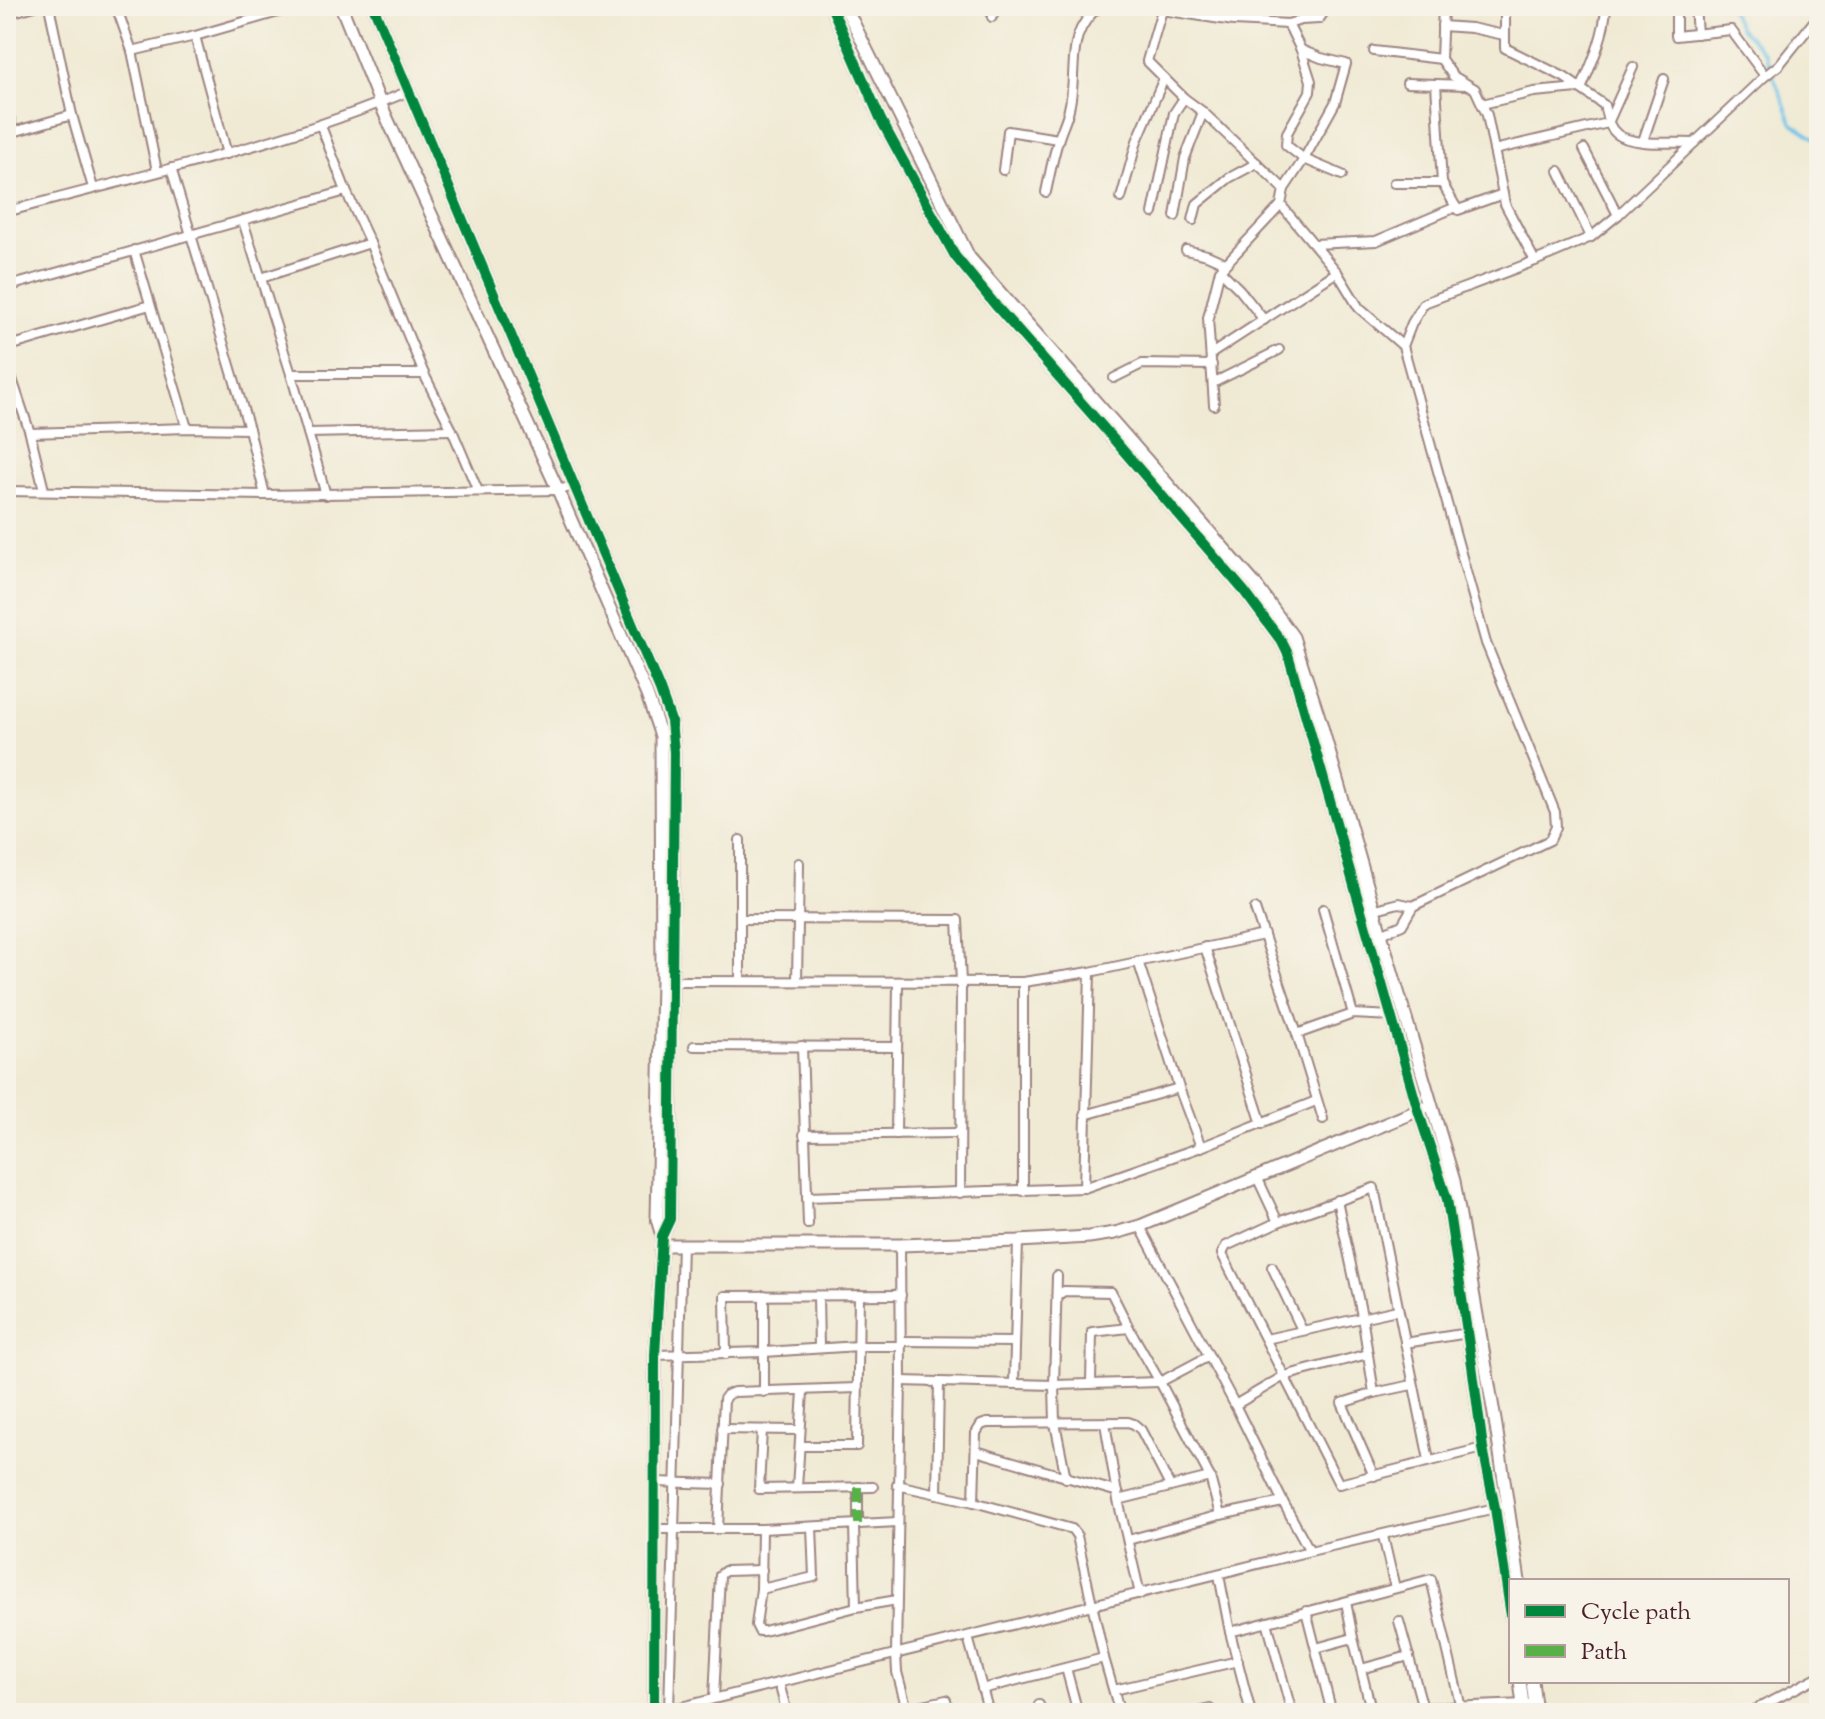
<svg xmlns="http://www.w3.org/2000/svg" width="1825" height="1719" font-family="'Sorts Mill Goudy',serif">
<rect width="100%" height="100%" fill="#f7f3e8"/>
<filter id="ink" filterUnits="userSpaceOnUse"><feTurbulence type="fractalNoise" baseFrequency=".0125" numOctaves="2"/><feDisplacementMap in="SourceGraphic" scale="16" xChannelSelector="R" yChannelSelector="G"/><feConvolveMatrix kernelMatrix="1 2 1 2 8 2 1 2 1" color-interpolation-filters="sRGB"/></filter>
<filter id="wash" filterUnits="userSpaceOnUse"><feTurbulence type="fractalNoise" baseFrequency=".006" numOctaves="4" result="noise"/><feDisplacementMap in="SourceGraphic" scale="32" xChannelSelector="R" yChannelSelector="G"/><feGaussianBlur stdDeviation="1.8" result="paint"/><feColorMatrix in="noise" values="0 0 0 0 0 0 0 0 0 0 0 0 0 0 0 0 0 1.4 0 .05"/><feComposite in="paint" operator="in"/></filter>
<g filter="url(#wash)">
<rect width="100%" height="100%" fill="#f0ead4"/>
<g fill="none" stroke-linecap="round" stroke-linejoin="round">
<path stroke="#6dc2e9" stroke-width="3" d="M 1729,6 L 1740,28 L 1764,52 L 1792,123 L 1819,141"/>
</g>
</g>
<g filter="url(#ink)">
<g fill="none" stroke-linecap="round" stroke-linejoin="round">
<defs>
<g id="minor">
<path d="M 49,6 L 72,115 L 93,188"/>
<path d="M 116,6 L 132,51 L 157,171"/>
<path d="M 1155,6 L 1162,10 L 1234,21 L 1288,24 L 1301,20 L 1319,19 L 1324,12 L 1325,6"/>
<path d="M 1443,6 L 1441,59 L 1453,76 L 1475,89 L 1487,115 L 1505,204 L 1535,261"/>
<path d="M 1505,6 L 1505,48 L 1564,77 L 1604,105 C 1607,116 1608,127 1617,134 C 1631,146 1675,142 1694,143"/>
<path d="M 1676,6 L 1676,36 L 1731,30 L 1765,76"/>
<path d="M 1695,6 L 1697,34"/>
<path d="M 1162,10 L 1147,61 L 1184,98 L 1203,112 L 1284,189"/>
<path d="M 6,14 L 35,6"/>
<path d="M 992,17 L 997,6"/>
<path d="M 1288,24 L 1301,50 L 1311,81 L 1310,92 L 1287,133 L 1286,145 L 1304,159 L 1342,175"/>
<path d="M 1442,26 L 1471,28 L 1504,35"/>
<path d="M 195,36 L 227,154"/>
<path d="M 132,51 L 195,36 L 299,6"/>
<path d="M 1374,51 L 1441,59"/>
<path d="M 1407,83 L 1466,85"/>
<path d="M 1436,84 L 1442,183 L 1456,207 L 1458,210 L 1503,194"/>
<path d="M 1581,89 C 1592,63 1605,35 1606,6"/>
<path d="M 6,103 L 13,132"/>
<path d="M 1482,104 L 1534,92 L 1578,88"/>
<path d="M 321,126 L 346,191 L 370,243 L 424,374 L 452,430 L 478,491"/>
<path d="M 6,134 L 72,115"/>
<path d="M 1643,141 L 1664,79"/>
<path d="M 1584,149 L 1618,215"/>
<path d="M 1494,150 L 1608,123 L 1633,67"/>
<path d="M 171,168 L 249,429 L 265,495"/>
<path d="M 1003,170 L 1008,131 L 1058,139"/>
<path d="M 1559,171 L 1591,237"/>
<path d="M 1394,183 L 1442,183"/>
<path d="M 1046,192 C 1050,174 1053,156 1059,138 C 1062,128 1067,119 1069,109 C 1079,69 1063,35 1100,6"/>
<path d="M 1121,198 L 1137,141 L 1164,78"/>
<path d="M 1281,205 L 1337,272 L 1359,308 L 1403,346 L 1486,643 L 1555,812 L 1556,827 L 1550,840 L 1413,906 L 1402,925 L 1369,939"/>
<path d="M 6,212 C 141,175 279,146 409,91"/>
<path d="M 1153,213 L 1174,113 L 1184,98"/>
<path d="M 1175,216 L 1185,158 L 1203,112"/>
<path d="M 1193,220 L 1197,204 L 1229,178 L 1257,163"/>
<path d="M 243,221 L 291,374 L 326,495"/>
<path d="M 1314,244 L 1376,241 L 1456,207"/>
<path d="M 134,250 L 187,428"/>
<path d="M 1186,250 L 1207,255 L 1225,263"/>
<path d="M 1220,270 L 1240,290 L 1264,320"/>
<path d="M 261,278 L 370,243"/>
<path d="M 6,287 L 346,191"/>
<path d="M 1403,346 L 1412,323 L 1424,303 L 1535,261 L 1591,237 L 1618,215 L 1694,143 L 1765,76 L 1779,65 L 1819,15"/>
<path d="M 6,347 L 150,305"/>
<path d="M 1211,354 L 1337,272"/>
<path d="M 6,361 L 30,433 L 44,490"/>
<path d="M 291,374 L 424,374"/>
<path d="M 1114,378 L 1142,364 L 1212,365"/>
<path d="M 1213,383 L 1279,350"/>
<path d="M 1214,405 L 1208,318 L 1220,270 L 1281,205 L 1284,189 L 1304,159 L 1335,103 L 1346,64 L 1321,58 L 1301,50"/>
<path d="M 30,433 L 187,428 L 249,429"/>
<path d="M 308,433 L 452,430"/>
<path d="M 6,491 L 265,495 L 558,490 L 574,486"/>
<path d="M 740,840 L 740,981"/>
<path d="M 1255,909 L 1297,1034 L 1323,1119"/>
<path d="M 1323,909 L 1353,1014"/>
<path d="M 1372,910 L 1399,903 L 1413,906"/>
<path d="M 740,919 L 958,920 L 961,983 L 960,1193"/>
<path d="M 1205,947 L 1262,1124"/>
<path d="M 1138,961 L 1179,1088 L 1201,1147"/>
<path d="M 673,981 L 1023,982 L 1090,972 L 1264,935"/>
<path d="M 797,981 L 799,863"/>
<path d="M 1297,1034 L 1353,1014 L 1392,1016"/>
<path d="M 694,1046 L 897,1047"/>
<path d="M 802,1046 L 808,1224"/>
<path d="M 1085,1115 L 1179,1088"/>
<path d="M 896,1134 L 898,983"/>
<path d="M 804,1135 L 959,1133"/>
<path d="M 1257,1177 L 1278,1222"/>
<path d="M 1084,1188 L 1090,972"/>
<path d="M 1023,1191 L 1023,982"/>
<path d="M 807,1197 L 1084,1188 L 1201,1147 L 1316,1101"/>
<path d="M 1337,1200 L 1362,1316 L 1374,1393"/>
<path d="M 1140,1226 L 1235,1405 L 1283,1502 L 1310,1551"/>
<path d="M 900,1245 L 901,1381 L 896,1654 L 897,1672 L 908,1713"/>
<path d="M 1272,1267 L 1302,1330"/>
<path d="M 1057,1276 L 1054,1385 L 1055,1423 L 1066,1478"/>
<path d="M 764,1295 L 764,1392"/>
<path d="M 818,1296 L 819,1348"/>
<path d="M 1057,1296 L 1064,1291 L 1111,1292 L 1129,1328 L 1160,1382 L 1210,1477 L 1220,1515"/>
<path d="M 1266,1339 L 1397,1310"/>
<path d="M 901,1341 L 1015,1342"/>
<path d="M 1405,1343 L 1468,1333"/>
<path d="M 726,1354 L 725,1296 L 901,1295"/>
<path d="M 655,1355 L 764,1352 L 859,1346 L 901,1346"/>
<path d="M 901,1381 L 1054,1385 L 1160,1382 L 1209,1356"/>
<path d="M 1014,1383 L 1018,1241"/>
<path d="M 1091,1383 L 1092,1332 L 1129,1328"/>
<path d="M 1235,1405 L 1284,1376 L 1368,1354"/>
<path d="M 1105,1423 L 1118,1500 L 1140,1594"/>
<path d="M 722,1429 L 800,1430"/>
<path d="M 762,1430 L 759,1489 L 873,1487"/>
<path d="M 800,1446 L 857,1446 L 859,1295"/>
<path d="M 976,1451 L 1118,1492"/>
<path d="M 1429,1460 L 1374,1188 L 1278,1222 L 1226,1246 L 1222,1254 L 1339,1484 L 1483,1448"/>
<path d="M 1374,1476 L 1342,1403 L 1374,1393 L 1412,1385"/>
<path d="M 655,1482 L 721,1484"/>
<path d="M 897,1485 L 974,1502 L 1072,1529 L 1077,1536 L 1104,1658 L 1120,1713"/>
<path d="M 858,1487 L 858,1524"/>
<path d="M 797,1488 L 803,1391"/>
<path d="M 937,1494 L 939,1382"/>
<path d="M 1118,1500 L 1210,1477"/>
<path d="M 974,1502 L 976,1433 L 981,1425 L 987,1423 L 1128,1422 L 1134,1424 L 1141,1430 L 1170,1486"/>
<path d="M 854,1525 L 856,1607"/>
<path d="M 655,1529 L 762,1529 L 898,1522"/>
<path d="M 718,1529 L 724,1399 L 727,1395 L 734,1392 L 857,1388"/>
<path d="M 762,1529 L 761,1589 L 756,1625 L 759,1631 L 764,1631 L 856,1607 L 897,1600"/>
<path d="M 1383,1536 L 1395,1588"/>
<path d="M 1128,1540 L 1220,1515 L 1283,1502"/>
<path d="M 1219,1575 L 1230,1632 L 1251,1713"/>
<path d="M 761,1589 L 814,1577 L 812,1527"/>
<path d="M 1346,1602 L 1353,1638"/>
<path d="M 1306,1611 L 1332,1713"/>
<path d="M 1399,1621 L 1423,1708"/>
<path d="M 1267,1622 L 1292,1713"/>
<path d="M 1230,1632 L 1431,1579 L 1461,1708"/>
<path d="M 968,1637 L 989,1713"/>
<path d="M 1316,1648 L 1353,1638 L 1372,1713"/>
<path d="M 1066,1668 L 1078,1713"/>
<path d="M 1361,1669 L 1409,1656"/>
<path d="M 779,1683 L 787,1713"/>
<path d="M 982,1689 L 1104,1658"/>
<path d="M 1114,1690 L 1238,1661"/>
<path d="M 714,1698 L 720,1575 L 725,1571 L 762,1570"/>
<path d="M 1039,1705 L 1041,1713"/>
<path d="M 1535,1708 L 1605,1713"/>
<path d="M 669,1710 L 682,1244"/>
<path d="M 657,1713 L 1310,1551 L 1508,1505"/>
<path d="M 886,1713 L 946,1700 L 949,1713"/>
<path d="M 1193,1713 L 1210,1709 L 1211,1713"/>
<path d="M 1392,1713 L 1423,1708 L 1526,1704"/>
<path d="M 1749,1713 L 1819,1676"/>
</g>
<g id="tertiary">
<path d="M 341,6 L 380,103 L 558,490 L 647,695 L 661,736 L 662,981 L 657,1219 L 662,1236"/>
<path d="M 373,6 L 660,690 L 671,721 L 674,752 L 670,1219 L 662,1236 L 655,1355 L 654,1713"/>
<path d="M 831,6 L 881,120 L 955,256 L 997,307 L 1103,427 L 1244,591 L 1282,642 L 1288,654 L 1418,1110 L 1447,1199 L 1472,1365 L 1483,1448 L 1495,1508 L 1511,1616"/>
<path d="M 845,6 L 969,257 L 1255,584 L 1293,637 L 1320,720 L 1381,934 L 1454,1181 L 1496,1426 L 1519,1581"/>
<path d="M 662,1245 L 900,1245 L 1018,1241 L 1089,1237 L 1115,1233 L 1140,1226 L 1424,1108"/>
<path d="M 1520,1681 L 1524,1713"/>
<path d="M 1532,1681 L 1536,1713"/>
</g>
</defs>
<use href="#minor" stroke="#9d8480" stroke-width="12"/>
<use href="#tertiary" stroke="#9d8480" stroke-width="15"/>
<use href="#minor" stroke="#fff" stroke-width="8"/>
<use href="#tertiary" stroke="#fff" stroke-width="11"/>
<path stroke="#57b146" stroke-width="8" stroke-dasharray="16 8" stroke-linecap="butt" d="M 858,1487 L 858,1524"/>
<defs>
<g id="cycleway">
<path d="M 373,6 L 660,690 L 671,721 L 674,752 L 670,1219 L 662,1236 L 655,1355 L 654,1713"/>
<path d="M 831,6 L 881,120 L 955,256 L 997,307 L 1103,427 L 1244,591 L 1282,642 L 1288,654 L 1418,1110 L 1447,1199 L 1472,1365 L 1483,1448 L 1495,1508 L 1511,1616"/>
</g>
</defs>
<use href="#cycleway" stroke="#f7f3e8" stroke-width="15"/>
<use href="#cycleway" stroke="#00873e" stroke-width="10"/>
</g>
</g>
<rect width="1825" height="1719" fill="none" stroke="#f7f3e8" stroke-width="32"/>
<rect x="1509" y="1579" width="280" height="104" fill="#f7f3e8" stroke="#b29e9c" stroke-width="2"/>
<rect x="1525" y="1605" width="40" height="12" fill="#00873e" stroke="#b29e9c" stroke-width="2"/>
<text x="1581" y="1619" font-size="24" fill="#4a1f2b">Cycle path</text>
<rect x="1525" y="1645" width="40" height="12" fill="#57b146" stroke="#b29e9c" stroke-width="2"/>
<text x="1581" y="1659" font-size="24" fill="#4a1f2b">Path</text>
</svg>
